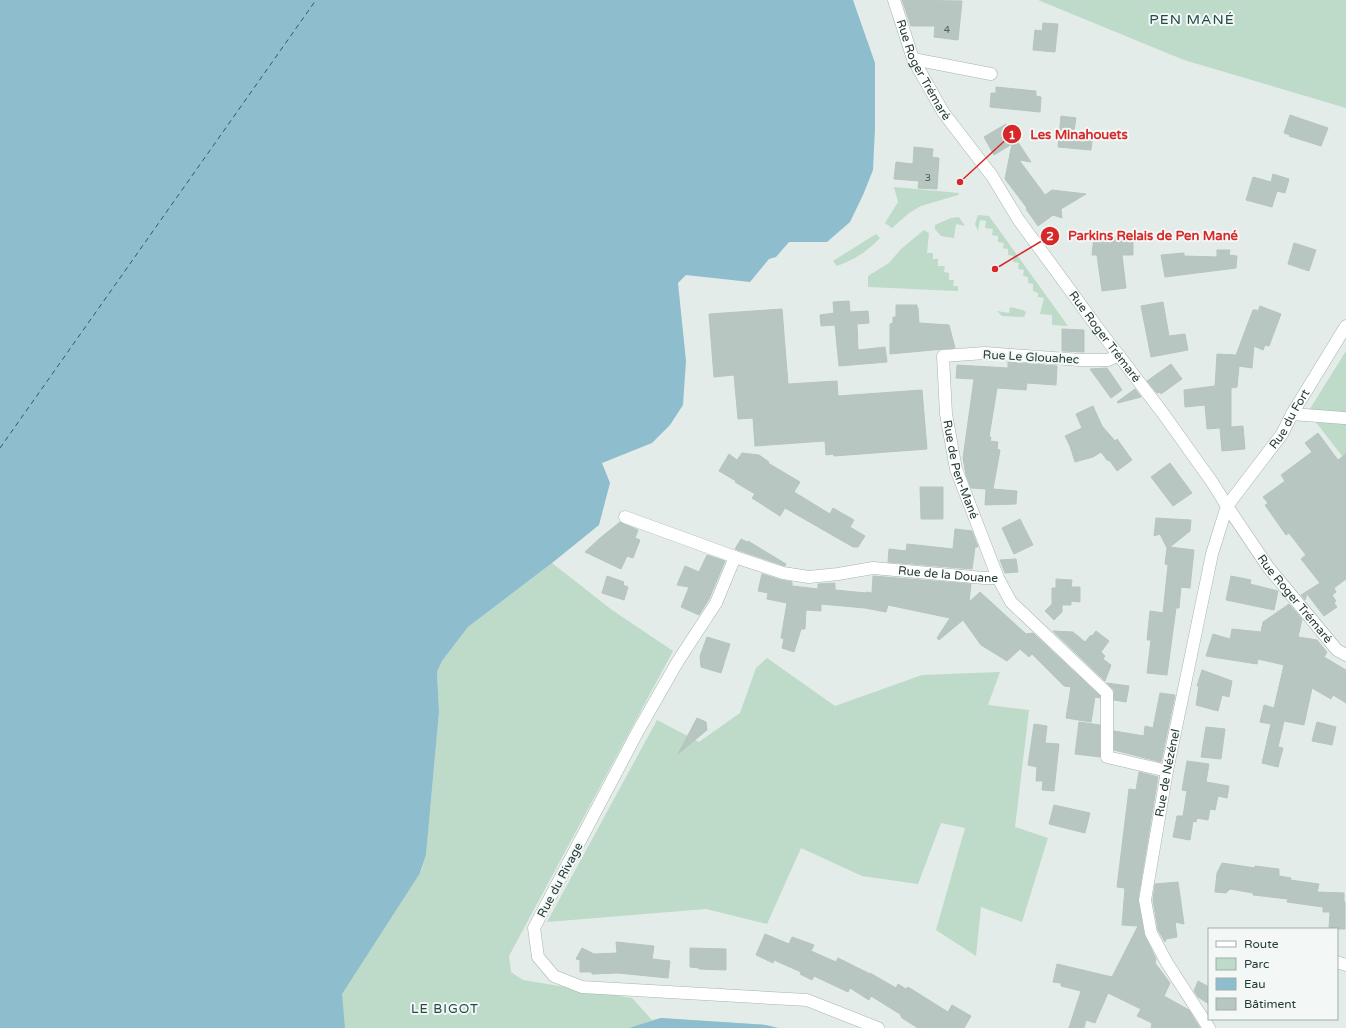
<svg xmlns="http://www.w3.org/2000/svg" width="1346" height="1028" font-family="'Varela Round',sans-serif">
<rect width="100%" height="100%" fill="#e3ece9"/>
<g fill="#bddbc8">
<path d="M 1038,0 L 1346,0 L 1346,108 L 1184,60 Z"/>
<path d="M 894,187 L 959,193 L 958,195 L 921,206 L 909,213 L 892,228 L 885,223 L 898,202 Z"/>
<path d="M 978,215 L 989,216 L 1068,326 L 1052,325 L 1052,315 L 1040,314 L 1044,298 L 1038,297 L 1038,293 L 1033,291 L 1033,284 L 1028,283 L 1028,277 L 1023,276 L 1024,270 L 1018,269 L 1019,263 L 1013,262 L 1013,256 L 1008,255 L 1008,249 L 1003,248 L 1004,243 L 998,242 L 998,236 L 992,235 L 993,229 L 985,228 L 986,221 L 980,220 L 978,231 L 975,224 Z"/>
<path d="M 959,217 L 965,226 L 956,224 L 954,238 L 941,236 L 935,229 L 935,225 L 937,224 L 951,218 Z"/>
<path d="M 924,230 L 929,233 L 927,253 L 933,253 L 933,259 L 938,259 L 938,266 L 945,266 L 944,272 L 949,273 L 949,280 L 954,280 L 953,286 L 958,286 L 958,291 L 868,287 L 868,276 L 889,263 L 901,249 Z"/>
<path d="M 876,234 L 880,238 C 865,253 857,258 837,266 L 833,261 Z"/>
<path d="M 1010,307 L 1023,310 L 1026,312 L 1024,317 L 1002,316 L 997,311 L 1009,313 Z"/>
<path d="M 1346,351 L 1346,461 L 1308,412 Z"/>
<path d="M 552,563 L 612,610 L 673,651 L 509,956 L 511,972 L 523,980 L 632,998 L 652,1020 L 661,1018 L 766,1025 L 778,1028 L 196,1028 L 421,872 L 426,855 L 439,712 L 437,672 L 442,661 L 468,627 Z"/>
<path d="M 767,658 L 835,706 L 922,675 L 1000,672 L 988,705 L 1029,710 L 1015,827 L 1048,838 L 1022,922 L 981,907 L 976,956 L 936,930 L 965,828 L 941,823 L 918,884 L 862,876 L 801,848 L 767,924 L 706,909 L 547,922 L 657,720 L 699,742 L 740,713 L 756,668 Z"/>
</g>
<g fill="#8ebdcd">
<path d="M 0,0 L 853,0 L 875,63 L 875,128 L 873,170 L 863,195 L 850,222 L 827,242 L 789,242 L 776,257 L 769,259 L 750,282 L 686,275 L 678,283 L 686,361 L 683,405 L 670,425 L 652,443 L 602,463 L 610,483 L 599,525 L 552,563 L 468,627 L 442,661 L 437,672 L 439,712 L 426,855 L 420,873 L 342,994 L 345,1028 L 0,1028 Z"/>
<path d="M 661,1018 L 766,1025 L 778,1028 L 629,1028 Z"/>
</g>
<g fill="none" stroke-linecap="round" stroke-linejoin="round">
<path stroke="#225e74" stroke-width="1" stroke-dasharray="5 4" stroke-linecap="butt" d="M 0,448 L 316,0"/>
</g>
<g fill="#b8c6c2" stroke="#b6c5c0">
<path d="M 902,0 L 962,1 L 958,40 L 934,37 L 935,26 L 911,26 Z"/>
<path d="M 1043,23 L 1058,24 L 1055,52 L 1033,50 L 1035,30 L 1042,31 Z"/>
<path d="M 996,87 L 1036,91 L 1036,96 L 1041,97 L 1040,112 L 990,107 L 991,93 L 996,93 Z"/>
<path d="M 1290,115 L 1328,128 L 1321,146 L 1289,136 L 1290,135 L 1284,133 Z"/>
<path d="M 1061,116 L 1076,118 L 1074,131 L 1093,133 L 1091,150 L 1058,147 Z"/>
<path d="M 1006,124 L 1031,162 L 1019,160 L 1045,195 L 1052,190 L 1086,194 L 1061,209 L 1062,218 L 1053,215 L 1038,226 L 1026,209 L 1027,208 L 1005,179 L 1012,144 L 994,155 L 984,137 Z"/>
<path d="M 914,147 L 933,149 L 932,157 L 939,158 L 937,189 L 918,188 L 919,181 L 894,179 L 896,162 L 913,164 Z"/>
<path d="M 1273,174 L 1289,179 L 1285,193 L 1277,191 L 1272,207 L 1246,200 L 1253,177 L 1271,182 Z"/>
<path d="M 1094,236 L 1133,238 L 1133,255 L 1122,255 L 1126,288 L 1102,291 L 1097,255 L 1092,255 Z"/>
<path d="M 1294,243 L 1316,250 L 1309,271 L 1288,264 Z"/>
<path d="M 1217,250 L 1230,250 L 1229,255 L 1237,256 L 1236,268 L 1165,277 L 1161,255 L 1184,253 L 1184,256 L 1217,257 Z"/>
<path d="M 849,301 L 850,312 L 868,311 L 869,323 L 857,324 L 858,350 L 885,347 L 887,362 L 839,366 L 835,325 L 821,326 L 820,315 L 834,313 L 833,302 Z"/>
<path d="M 1163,302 L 1169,336 L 1185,334 L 1188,350 L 1151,357 L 1141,306 Z"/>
<path d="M 896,305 L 917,305 L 917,308 L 918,308 L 919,323 L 949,325 L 955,348 L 890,354 L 890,324 L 893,323 L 893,317 L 896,317 Z"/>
<path d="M 1260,306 L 1281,314 L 1269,346 L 1265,345 L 1263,350 L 1254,346 L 1252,368 L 1239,366 L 1237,387 L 1231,388 L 1231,427 L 1207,429 L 1205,405 L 1185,407 L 1184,390 L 1215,386 L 1217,354 L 1236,355 L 1253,310 L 1257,310 L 1256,316 Z"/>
<path d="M 782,309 L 788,384 L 837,381 L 838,396 L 922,390 L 927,449 L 834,456 L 833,454 L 826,455 L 825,441 L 755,446 L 753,418 L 738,419 L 734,375 L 714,377 L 709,314 Z"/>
<path d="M 1062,329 L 1084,330 L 1084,352 L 1062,351 Z"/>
<path d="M 1008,362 L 1057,366 L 1056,385 L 1027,383 L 1026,390 L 997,388 L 989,437 L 991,437 L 990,441 L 998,442 L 997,449 L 1000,450 L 993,489 L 1017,491 L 1016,504 L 985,505 L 986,489 L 971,488 L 966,475 L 963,458 L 974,379 L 956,378 L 957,365 L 1008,368 Z"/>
<path d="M 1171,364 L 1182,379 L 1161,394 L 1160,392 L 1157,393 L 1147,381 Z"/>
<path d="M 1107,368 L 1122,390 L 1111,398 L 1090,369 Z"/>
<path d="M 1135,389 L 1141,397 L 1118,403 L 1117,402 Z"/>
<path d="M 1093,406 L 1102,426 L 1115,441 L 1117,439 L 1132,460 L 1117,471 L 1110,461 L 1107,460 L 1101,452 L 1093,457 L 1075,462 L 1070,446 L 1065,436 L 1082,428 L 1076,414 Z"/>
<path d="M 1243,426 L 1245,449 L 1222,451 L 1220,428 Z"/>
<path d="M 1318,433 L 1338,460 L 1346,454 L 1346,579 L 1334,588 L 1336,592 L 1332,595 L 1336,601 L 1334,603 L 1337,607 L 1324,616 L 1307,594 L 1305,600 L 1301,595 L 1320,583 L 1301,559 L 1306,555 L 1289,533 L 1286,535 L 1265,505 L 1268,503 L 1263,497 L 1285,481 L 1281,475 L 1312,452 L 1305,443 Z"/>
<path d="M 742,453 L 759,455 L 769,462 L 768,463 L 800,482 L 794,492 L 830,514 L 833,508 L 854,520 L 850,527 L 865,536 L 858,547 L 853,547 L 785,508 L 780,516 L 752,498 L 755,494 L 735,482 L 736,481 L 719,471 L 729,454 L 737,460 Z"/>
<path d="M 1170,463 L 1192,493 L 1173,506 L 1151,477 Z"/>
<path d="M 920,487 L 943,487 L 943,519 L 921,519 Z"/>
<path d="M 1156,518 L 1191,520 L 1190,531 L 1170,547 L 1194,550 L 1190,588 L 1181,587 L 1179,608 L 1176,608 L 1167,675 L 1147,673 L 1151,640 L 1147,640 L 1150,611 L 1163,613 L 1168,565 L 1165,564 L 1167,548 L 1160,534 L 1154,536 Z"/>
<path d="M 1020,519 L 1033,545 L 1014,554 L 1002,528 Z"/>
<path d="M 620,522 L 638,530 L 635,538 L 640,540 L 633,558 L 627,556 L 621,569 L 585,552 L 599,539 Z"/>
<path d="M 955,529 L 972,531 L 978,547 L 975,547 L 972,569 L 888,562 L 889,549 L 906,551 L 907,544 L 953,549 Z"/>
<path d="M 741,539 L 747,542 L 748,541 L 786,564 L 785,566 L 735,549 Z"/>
<path d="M 707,555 L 725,561 L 709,599 L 699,615 L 681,607 L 689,587 L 677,585 L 685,566 L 699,572 Z"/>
<path d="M 1016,559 L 1018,572 L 1005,573 L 1000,560 Z"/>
<path d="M 762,574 L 781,580 L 792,582 L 792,586 L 818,589 L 818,584 L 835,583 L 835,590 L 866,593 L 866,592 L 872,593 L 873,576 L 971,584 L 969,602 L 980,592 L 1026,634 L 1033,633 L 1100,696 L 1100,698 L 1095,697 L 1091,722 L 1066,718 L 1071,687 L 1064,686 L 1032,654 L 1029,657 L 1020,649 L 1007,661 L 981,645 L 963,620 L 939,640 L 937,638 L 950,618 L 888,605 L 886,612 L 865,608 L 821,604 L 821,611 L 806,610 L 805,629 L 801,629 L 794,652 L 782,648 L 784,639 L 781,638 L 787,603 L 767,599 L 768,593 L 758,591 Z"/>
<path d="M 607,576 L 624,582 L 623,585 L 628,587 L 624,600 L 602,593 Z"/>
<path d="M 1231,576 L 1251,580 L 1250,584 L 1278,591 L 1274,610 L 1226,600 Z"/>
<path d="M 1056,579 L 1072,580 L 1071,587 L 1080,587 L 1080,602 L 1071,601 L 1071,605 L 1062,605 L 1062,612 L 1054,620 L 1045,611 L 1052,604 L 1052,588 L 1056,588 Z"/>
<path d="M 1289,604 L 1302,619 L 1298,637 L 1317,640 L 1327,652 L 1324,657 L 1346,670 L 1346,703 L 1333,695 L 1331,699 L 1312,688 L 1304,725 L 1284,721 L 1278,747 L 1283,748 L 1278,767 L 1262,763 L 1271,724 L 1260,722 L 1264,705 L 1274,708 L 1284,665 L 1258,659 L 1257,664 L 1206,656 L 1213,634 L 1230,639 L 1232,629 L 1261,632 L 1263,622 Z"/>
<path d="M 1053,631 L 1073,632 L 1085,642 L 1091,635 L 1092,636 L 1096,631 L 1109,641 L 1101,652 L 1105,656 L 1103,659 L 1111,665 L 1105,681 Z"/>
<path d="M 707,637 L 730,644 L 721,673 L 701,667 L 700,656 Z"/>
<path d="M 1202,670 L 1232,681 L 1229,697 L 1222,695 L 1218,711 L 1196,705 L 1199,686 L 1197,686 Z"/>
<path d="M 1107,683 L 1129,686 L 1126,702 L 1114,700 L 1114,690 Z"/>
<path d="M 1160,693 L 1175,695 L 1161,762 L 1114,750 L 1114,731 L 1144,736 L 1145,726 L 1153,728 Z"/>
<path d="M 697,718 L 706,722 L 707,730 L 678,754 Z"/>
<path d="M 1079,722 L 1100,725 L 1100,757 L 1075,754 Z"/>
<path d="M 1317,722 L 1336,727 L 1332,745 L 1312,741 Z"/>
<path d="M 1034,724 L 1047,726 L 1045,743 L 1059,744 L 1054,791 L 1042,790 L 1043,781 L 1036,781 L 1037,767 L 1028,765 Z"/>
<path d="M 1206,727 L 1225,729 L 1221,759 L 1201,757 Z"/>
<path d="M 1187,761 L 1209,764 L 1206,782 L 1229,786 L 1227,798 L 1218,796 L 1215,810 L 1210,809 L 1208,820 L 1197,818 L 1196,822 L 1193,821 L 1190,840 L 1173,837 L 1177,816 L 1183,816 L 1187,791 L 1182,790 Z"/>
<path d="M 1139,772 L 1158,777 L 1138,899 L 1144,934 L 1156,959 L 1155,963 L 1170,983 L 1164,996 L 1189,1010 L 1200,1028 L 1151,1028 L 1152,1023 L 1137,1016 L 1141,1009 L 1108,993 L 1095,1023 L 1086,1020 L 1084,1028 L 1069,1028 L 1081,991 L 1061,986 L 1061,983 L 1053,982 L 1057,964 L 1112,977 L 1138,926 L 1122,925 L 1125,888 L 1117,887 L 1129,789 L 1136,790 Z"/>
<path d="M 1054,805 L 1090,813 L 1085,833 L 1049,824 Z"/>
<path d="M 1222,863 L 1255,868 L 1255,866 L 1279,869 L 1279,876 L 1291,878 L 1290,880 L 1319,884 L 1317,892 L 1344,893 L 1344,902 L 1345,902 L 1345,929 L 1329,929 L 1330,912 L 1323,912 L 1323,907 L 1287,902 L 1288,899 L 1253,895 L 1253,893 L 1236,890 L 1230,889 L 1226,893 L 1215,892 L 1217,873 Z"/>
<path d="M 1178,882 L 1184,924 L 1175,922 L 1177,937 L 1166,939 L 1165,942 L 1158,930 L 1153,900 L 1155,884 Z"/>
<path d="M 765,934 L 789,944 L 792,937 L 814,945 L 811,951 L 836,962 L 838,958 L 870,974 L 870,973 L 896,988 L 898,984 L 906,989 L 908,987 L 948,1012 L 952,1005 L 971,1016 L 964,1028 L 918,1028 L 902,1018 L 900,1014 L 871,996 L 869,1000 L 850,988 L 848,992 L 814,976 L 812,980 L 800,974 L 801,972 L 774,960 L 773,963 L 756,955 Z"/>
<path d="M 616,942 L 654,946 L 652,959 L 670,961 L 668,978 L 618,973 L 592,974 L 592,972 L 580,972 L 580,960 L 576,959 L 582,948 L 594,954 L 617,953 Z"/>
<path d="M 690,948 L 726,949 L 726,970 L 699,969 L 699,968 L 690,967 Z"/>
<path d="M 1198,981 L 1209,987 L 1209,1004 L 1198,997 L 1194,991 Z"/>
</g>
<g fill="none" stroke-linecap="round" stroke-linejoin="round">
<defs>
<g id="minor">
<path d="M 913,59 L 991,74"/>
<path id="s1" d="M 1119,355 L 1108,360 L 1080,360 L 985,353 L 943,356 L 946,414 L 956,469 L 998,578 L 1011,602 L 1107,693 L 1107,757 L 1167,771"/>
<path d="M 1292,414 L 1344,418"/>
<path id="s2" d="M 625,517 L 735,557 L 783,573 L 809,577 L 838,574 L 873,568 L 984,578 L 998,578"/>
<path d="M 735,557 L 716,603 L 678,661 L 638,731 L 534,928 L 538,957 L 554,976 L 582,987 L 807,1000 L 878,1028"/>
<path d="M 1337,962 L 1346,965"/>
<path id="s3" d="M 1209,1028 L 1167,963 L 1151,933 L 1145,900 L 1167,771 L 1212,554 L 1227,506 L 1282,434 L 1292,414 L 1346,326"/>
</g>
<g id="tertiary">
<path id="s4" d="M 894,0 L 913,59 L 943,112 L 992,176 L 1018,219 L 1097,327 L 1162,412 L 1212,482 L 1227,506 L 1268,567 L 1337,650 L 1346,655"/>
</g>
</defs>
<use href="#minor" stroke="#a6b4b0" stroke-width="13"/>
<use href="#tertiary" stroke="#a6b4b0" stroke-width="13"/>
<use href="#minor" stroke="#fff" stroke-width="12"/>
<use href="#tertiary" stroke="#fff" stroke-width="12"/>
</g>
<g text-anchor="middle" stroke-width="4" stroke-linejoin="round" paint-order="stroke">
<g font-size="10" fill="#495e5a">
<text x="947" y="33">4</text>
<text x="928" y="181">3</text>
</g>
<g font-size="12" fill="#243c38" stroke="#f3f8f6">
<text dy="4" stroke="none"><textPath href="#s4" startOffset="76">Rue Roger Trémaré</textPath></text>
<text dy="4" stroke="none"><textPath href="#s4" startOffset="400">Rue Roger Trémaré</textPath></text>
<text transform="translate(1031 357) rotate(3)" y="4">Rue Le Glouahec</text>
<text dy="4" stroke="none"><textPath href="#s3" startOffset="655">Rue du Fort</textPath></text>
<text dy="4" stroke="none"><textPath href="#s1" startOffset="293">Rue de Pen-Mané</textPath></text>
<text dy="4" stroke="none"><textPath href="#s2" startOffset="334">Rue de la Douane</textPath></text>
<text dy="4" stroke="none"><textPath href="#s4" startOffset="724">Rue Roger Trémaré</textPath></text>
<text dy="4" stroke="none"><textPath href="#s3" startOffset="274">Rue de Nézénel</textPath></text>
<text transform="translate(560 880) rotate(-62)" y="4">Rue du Rivage</text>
</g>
<g font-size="13" letter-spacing="1" fill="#214c46" stroke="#f3f8f6">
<text x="445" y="1013">LE BIGOT</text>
</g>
<g font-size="14" letter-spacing="1" fill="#214c46" stroke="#f3f8f6">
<text x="1192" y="24">PEN MANÉ</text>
</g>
</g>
<path fill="none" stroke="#d62828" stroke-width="1.5" d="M960 182L1012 134M995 269L1050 236"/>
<g fill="#d62828" stroke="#f3f8f6" stroke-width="1.5">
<circle cx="960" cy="182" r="4"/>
<circle cx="995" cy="269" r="4"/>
<circle cx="1012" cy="134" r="10"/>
<circle cx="1050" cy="236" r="10"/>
</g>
<g font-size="12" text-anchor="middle" font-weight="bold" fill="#fff">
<text x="1012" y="139">1</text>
<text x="1050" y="240">2</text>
</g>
<g font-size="13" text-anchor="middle" font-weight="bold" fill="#d62828" stroke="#f3f8f6" stroke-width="4" stroke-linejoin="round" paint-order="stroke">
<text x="1079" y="139">Les Minahouets</text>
<text x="1153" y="240">Parkins Relais de Pen Mané</text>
</g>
<rect x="1208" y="928" width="130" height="92" fill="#f3f8f6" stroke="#a0adaa"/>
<rect x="1216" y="941" width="20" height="6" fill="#ffffff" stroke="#a0adaa"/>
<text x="1244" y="948" font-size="12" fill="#243c38">Route</text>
<rect x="1216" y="958" width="20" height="12" fill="#bddbc8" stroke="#a0adaa"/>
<text x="1244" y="968" font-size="12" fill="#243c38">Parc</text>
<rect x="1216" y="978" width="20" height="12" fill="#8ebdcd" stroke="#a0adaa"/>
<text x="1244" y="988" font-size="12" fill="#243c38">Eau</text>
<rect x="1216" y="998" width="20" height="12" fill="#b8c6c2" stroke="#a0adaa"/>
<text x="1244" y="1008" font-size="12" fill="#243c38">Bâtiment</text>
</svg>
